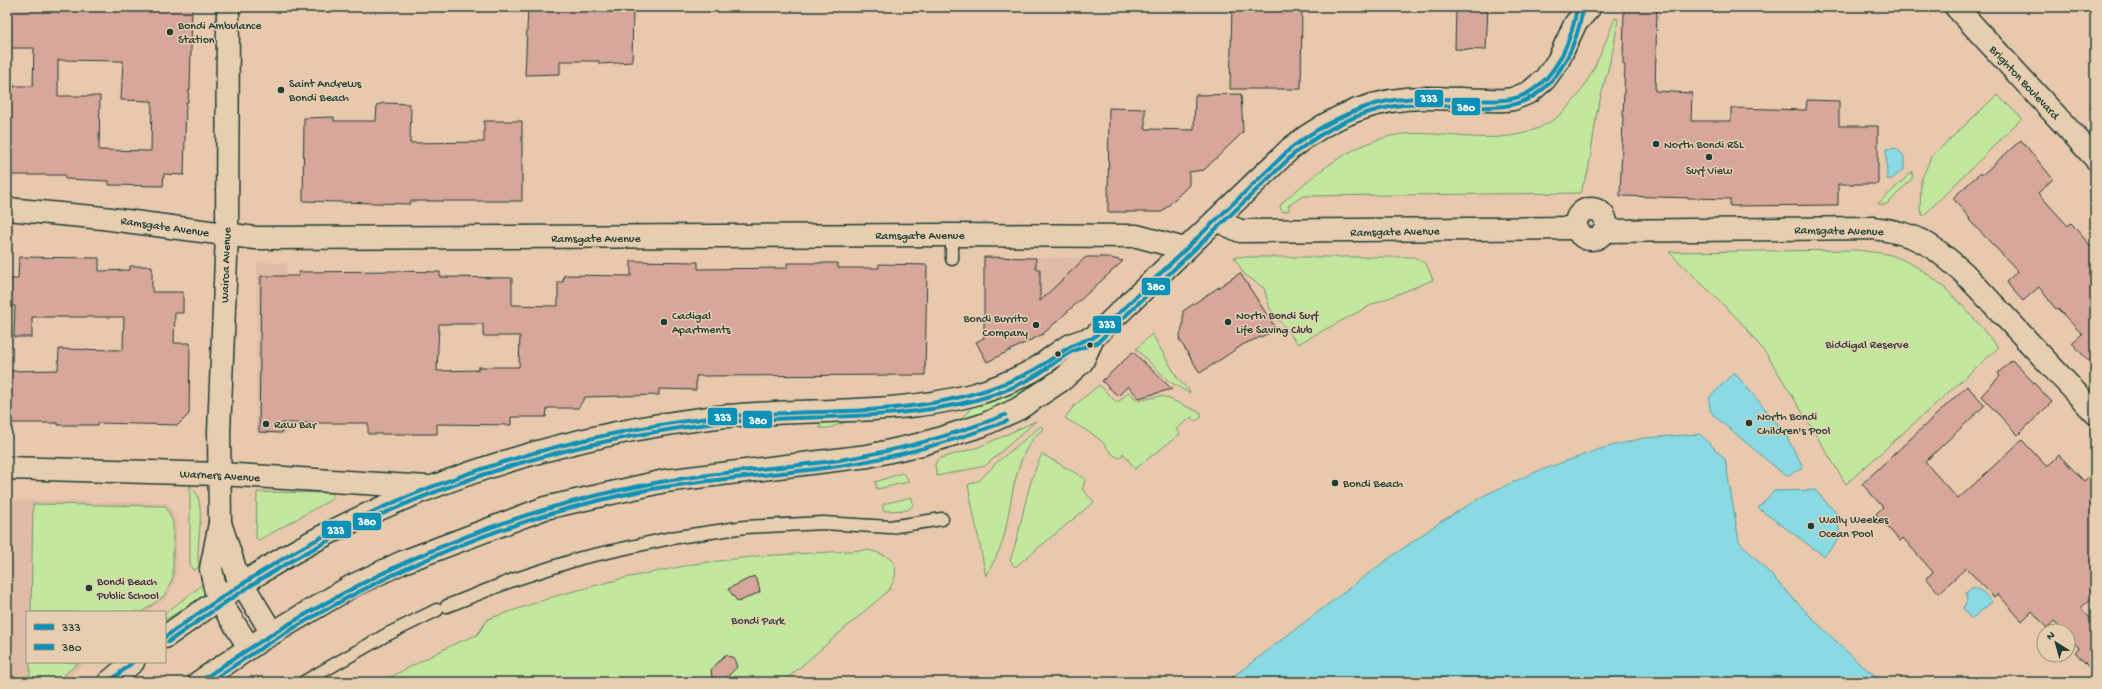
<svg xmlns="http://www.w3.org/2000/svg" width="2102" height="689" font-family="'Gochi Hand',sans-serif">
<rect width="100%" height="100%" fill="#e9c9ae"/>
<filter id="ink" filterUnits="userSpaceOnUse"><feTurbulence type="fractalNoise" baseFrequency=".025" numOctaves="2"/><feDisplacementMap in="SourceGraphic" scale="8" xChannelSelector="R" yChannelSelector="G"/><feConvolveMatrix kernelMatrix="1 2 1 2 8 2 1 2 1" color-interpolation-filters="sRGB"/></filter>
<g filter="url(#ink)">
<g fill="#e0bca6">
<path d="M 1106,257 L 1112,258 L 1115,264 L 1034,338 L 1023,258 Z"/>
<path d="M 257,262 L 287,263 L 288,435 L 256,434 Z"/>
<path d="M 7,500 L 168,503 L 177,521 L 176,579 L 167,597 L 148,612 L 27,612 L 27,662 L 86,662 L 63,682 L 7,682 Z"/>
</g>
<g fill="#c4e7a0" stroke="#72926a">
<path d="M 1615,18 L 1618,19 L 1614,46 L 1597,112 L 1588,172 L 1580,193 L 1303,196 L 1288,206 L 1289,210 L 1283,212 L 1280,208 L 1281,204 C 1313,175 1348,146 1391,136 C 1417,130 1446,136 1472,137 C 1565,143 1586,93 1615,18 Z"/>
<path d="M 1997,95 L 2022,118 L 1923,216 L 1920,209 L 1921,181 L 1931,157 Z"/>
<path d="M 1913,171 L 1912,179 L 1887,204 L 1878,204 Z"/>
<path d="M 1857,250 C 1868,252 1880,252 1891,255 C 1939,272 1967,310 1998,348 L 1846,484 L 1768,356 L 1740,321 L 1669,252 Z"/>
<path d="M 1234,257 L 1414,257 L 1426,264 L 1433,280 L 1373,304 L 1298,344 L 1270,309 L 1264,288 L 1244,274 Z"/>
<path d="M 1152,334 L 1178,379 L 1190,392 L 1189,393 L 1169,381 L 1136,349 Z"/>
<path d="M 1078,351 L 1079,352 L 1036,386 L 989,412 L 959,422 L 975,403 L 1033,382 L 1054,370 Z"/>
<path d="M 1099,385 L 1117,403 L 1129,392 L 1138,401 L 1160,396 L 1165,397 L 1201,413 L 1202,417 L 1196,421 L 1192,417 L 1176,429 L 1180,434 L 1135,469 L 1123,453 L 1120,458 C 1109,455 1107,445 1099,439 C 1089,431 1076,425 1065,418 L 1075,405 Z"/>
<path d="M 821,420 L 848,421 L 829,428 L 820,428 Z"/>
<path d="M 1036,421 L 985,466 L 937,476 L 935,465 L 938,459 L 979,447 Z"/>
<path d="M 1041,426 L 1043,429 C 1013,451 1012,507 1003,540 C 999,553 992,564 986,576 L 968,485 L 980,480 L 997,462 Z"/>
<path d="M 1042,454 L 1084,478 L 1085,481 L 1082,489 L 1094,502 L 1015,567 L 1010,561 C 1023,525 1025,487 1042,454 Z"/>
<path d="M 902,473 L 906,476 L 909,482 L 877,489 L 875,482 Z"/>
<path d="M 190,486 C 210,501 194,544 199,566 L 195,570 L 192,569 L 190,563 Z"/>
<path d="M 257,492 L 331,493 L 334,498 L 259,540 L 256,538 Z"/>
<path d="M 912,497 L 913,505 L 908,510 L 883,511 L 883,504 Z"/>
<path d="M 33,504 L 166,506 L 173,523 L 173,577 L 165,595 L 142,612 L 31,612 Z"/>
<path d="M 867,550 C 892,555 904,565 889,590 L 783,682 L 381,682 L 454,644 L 477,635 L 488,619 L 556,596 L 620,579 L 694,564 L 759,556 Z"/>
<path d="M 205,583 L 206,592 L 201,598 L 165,620 L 165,613 Z"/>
<path d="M 30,662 L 79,662 L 56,682 L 30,682 Z"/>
</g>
<g fill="#89dae3" stroke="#5f9b9d">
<path d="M 1896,148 L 1904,156 L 1904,169 L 1892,179 L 1887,179 L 1886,149 Z"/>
<path d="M 1734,372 L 1783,430 L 1802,465 L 1801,469 L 1786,476 L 1714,416 L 1710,410 L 1709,398 Z"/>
<path d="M 1700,434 L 1725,459 L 1739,541 L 1811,617 L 1860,664 L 1883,682 L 1226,682 L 1377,567 L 1440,522 L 1487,494 L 1533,473 L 1603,448 L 1644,438 Z"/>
<path d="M 1815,490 L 1837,514 L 1840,538 L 1824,556 L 1758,508 L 1774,491 Z"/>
<path d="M 1973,587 L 1983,592 L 1992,602 L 1971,619 L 1963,608 L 1967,601 L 1966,593 Z"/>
</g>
<g fill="#d8a79b" stroke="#1f3d34" fill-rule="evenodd">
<path d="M 7,7 L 192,7 L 190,90 L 189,90 L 188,102 L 186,102 L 184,175 L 164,174 L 163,186 L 109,185 L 109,181 L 65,179 L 65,175 L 7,175 L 7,88 L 14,88 L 14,86 L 33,86 L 34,48 L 7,48 ZM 58,60 L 123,61 L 121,100 L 152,101 L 151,151 L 99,150 L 100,96 L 58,96 Z"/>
<path d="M 528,7 L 633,7 L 632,62 L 599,64 L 599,61 L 560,61 L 560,74 L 525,75 Z"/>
<path d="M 1232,7 L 1302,7 L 1301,89 L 1230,89 Z"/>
<path d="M 1456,7 L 1488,7 L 1486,50 L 1455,49 Z"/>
<path d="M 1624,7 L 1657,7 L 1655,91 L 1692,93 L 1691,121 L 1731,121 L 1731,108 L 1806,110 L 1807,100 L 1839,101 L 1839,126 L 1878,126 L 1878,184 L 1838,184 L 1838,205 L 1730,206 L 1730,199 L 1620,196 L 1625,65 L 1623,64 Z"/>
<path d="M 1241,94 L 1243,132 L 1204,170 L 1189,172 L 1189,185 L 1162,212 L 1108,212 L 1109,108 L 1145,109 L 1145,129 L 1194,130 L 1195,95 Z"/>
<path d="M 384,103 L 409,104 L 409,108 L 411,108 L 410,143 L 484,142 L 484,121 L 522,121 L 522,201 L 410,201 L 410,204 L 303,201 L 304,118 L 334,117 L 334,121 L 376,121 L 377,105 Z"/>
<path d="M 2021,140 L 2053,179 L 2038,193 L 2068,226 L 2071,223 L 2095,251 L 2095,368 L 2072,343 L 2082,334 L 2058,309 L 2055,308 L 2039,287 L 2023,301 L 2006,282 L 2018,271 L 1969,220 L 1970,219 L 1953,198 L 1980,173 L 1982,175 Z"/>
<path d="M 19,257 L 99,258 L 99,271 L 130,270 L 130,266 L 152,266 L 152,292 L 183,292 L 183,313 L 175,313 L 174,343 L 190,343 L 189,414 L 178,425 L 98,423 L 98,425 L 58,425 L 58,423 L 7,423 L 7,371 L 58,370 L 59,349 L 123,350 L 124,317 L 32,317 L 32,337 L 14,337 L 15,306 L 7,306 L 7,279 L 18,279 Z"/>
<path d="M 984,257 L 1036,258 L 1036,269 L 1040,269 L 1040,301 L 1086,257 L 1106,257 L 1123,261 L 1043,334 L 987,362 L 976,342 L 984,338 Z"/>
<path d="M 631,261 L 698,262 L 698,269 L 787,268 L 787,263 L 838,263 L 838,268 L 879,268 L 879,264 L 927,265 L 925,375 L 696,376 L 696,390 L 659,389 L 659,395 L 585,397 L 578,408 L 547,408 L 546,417 L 511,417 L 511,425 L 437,424 L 437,434 L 368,434 L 368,423 L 282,423 L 282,433 L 259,432 L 261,276 L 299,276 L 299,272 L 393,271 L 440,272 L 440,277 L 512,278 L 512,305 L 558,306 L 558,282 L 563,282 L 564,275 L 631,276 ZM 439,324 L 483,324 L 483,336 L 520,336 L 519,367 L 478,367 L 478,370 L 437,371 Z"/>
<path d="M 1240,273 L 1277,330 L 1244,344 L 1200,373 L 1179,339 L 1183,325 L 1183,311 Z"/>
<path d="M 1133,352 L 1172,389 L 1139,398 L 1128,386 L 1118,396 L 1102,381 Z"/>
<path d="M 2012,360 L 2052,402 L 2018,435 L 1981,396 L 2000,376 L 1998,373 Z"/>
<path d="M 1967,386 L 1985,405 L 1925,462 L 1958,499 L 2022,440 L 2047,467 L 2059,455 L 2084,481 L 2095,471 L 2095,595 L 2081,608 L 2095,624 L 2095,674 L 2075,652 L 2079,648 L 2068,636 L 2068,631 L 2063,631 L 2054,621 L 2047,628 L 2032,611 L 2022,621 L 1998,594 L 1994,597 L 1966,568 L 1939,593 L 1926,578 L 1933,572 L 1903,538 L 1900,541 L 1876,514 L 1883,507 L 1862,484 Z"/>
<path d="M 754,576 L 758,583 L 760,592 L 738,602 L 728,589 Z"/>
<path d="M 725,655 L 734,658 L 737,667 L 724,680 L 719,682 L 712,678 L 711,670 Z"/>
</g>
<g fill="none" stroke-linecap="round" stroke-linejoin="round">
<defs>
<g id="lane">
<path d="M 952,259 L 952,235"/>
<path d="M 447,606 L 513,580 L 581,558 L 671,538 L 745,527 L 823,523 L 890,527 L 942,519"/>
<path d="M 304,682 L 386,635 L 437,610"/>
</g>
<g id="street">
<path d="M 1956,7 L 2095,158"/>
<path d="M 7,209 L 103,218 L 255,238 L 952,235 L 1137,236 L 1185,249"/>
<circle cx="1591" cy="224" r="15"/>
<path d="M 1216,220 L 1240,231 L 1577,228"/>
<path d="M 1605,231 L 1873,228 C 1917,233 1933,245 1965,274 L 2095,413"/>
</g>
<g id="secondary">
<path d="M 228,7 L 227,234 L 219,432 L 220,523 L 211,569 L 215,588 L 219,600 L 249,647"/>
<path d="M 7,468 L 220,474 L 427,487"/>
<path d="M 220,523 L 237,575 L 272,633"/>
<path d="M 165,637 C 217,600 272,562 329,533 C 447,473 578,434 709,418 C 796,407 888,417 972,395 C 992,390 1013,381 1032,371 C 1045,364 1056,353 1069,346 C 1076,342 1085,340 1093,338"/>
<path d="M 109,682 L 133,662"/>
<path d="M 199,682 L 261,640 L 352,586 L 403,562 L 545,508 L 665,481 L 868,456 L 922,444 L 983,425 L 1018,409 L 1063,379 L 1082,362 L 1093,338 L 1291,148 C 1331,116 1374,98 1425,98 C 1452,98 1478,101 1505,100 L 1513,99 L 1530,92 L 1545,79 L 1558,61 L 1575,24 L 1590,7"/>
</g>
</defs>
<use href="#lane" stroke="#1f3d34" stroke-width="15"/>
<use href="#street" stroke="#1f3d34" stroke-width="25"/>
<use href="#secondary" stroke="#1f3d34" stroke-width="25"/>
<use href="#lane" stroke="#e8ceb0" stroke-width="12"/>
<use href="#street" stroke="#e8ceb0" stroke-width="22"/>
<use href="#secondary" stroke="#e8ceb0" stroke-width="22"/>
<defs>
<g id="bus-1">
<path d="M 165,637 C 211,604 258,572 307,545 C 430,477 570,435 709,418 C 787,409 866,416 943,401 C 974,395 1004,386 1032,371 C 1055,359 1067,344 1093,338 L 1291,148 C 1320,126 1352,108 1388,101 C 1427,94 1465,103 1504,100 C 1549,96 1571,46 1577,7"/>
<path d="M 109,682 L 133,662"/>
<path d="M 199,682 C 338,586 482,515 650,484 C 712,472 776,469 839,460 C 896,451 951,436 1005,415"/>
</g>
<g id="bus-2">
<path d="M 168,642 C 215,609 261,577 311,550 C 433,482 570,442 708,424 C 797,413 888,423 976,400 C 998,394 1021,385 1040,373 C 1051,366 1061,357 1073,351 C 1081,347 1089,346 1097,343 L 1295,153 C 1323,131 1354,113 1390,107 C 1429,100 1467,111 1505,106 C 1553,100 1576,50 1583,8"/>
<path d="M 210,682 C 344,589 491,519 652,489 C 714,478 777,475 839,466 C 897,457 952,442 1007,421"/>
</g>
</defs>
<use href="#bus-1" stroke="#e8ceb0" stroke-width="7"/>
<use href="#bus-2" stroke="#e8ceb0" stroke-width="7"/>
<use href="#bus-1" stroke="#0991b7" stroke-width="4"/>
<use href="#bus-2" stroke="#0991b7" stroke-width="4"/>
</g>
</g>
<g fill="#1f3d34" stroke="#e8ceb0" stroke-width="1.5">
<circle cx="170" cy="32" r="4"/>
<circle cx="281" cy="90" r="4"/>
<circle cx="1656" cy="144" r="4"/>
<circle cx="1709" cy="157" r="4"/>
<circle cx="664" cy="322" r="4"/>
<circle cx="1228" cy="322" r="4"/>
<circle cx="1036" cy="325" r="4"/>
<circle cx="1090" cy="345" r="3.5"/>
<circle cx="1058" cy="354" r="3.5"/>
<circle cx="1749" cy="423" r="4"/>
<circle cx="266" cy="424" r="4"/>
<circle cx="1335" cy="483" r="4"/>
<circle cx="1811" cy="526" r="4"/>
<circle cx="89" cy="588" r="4"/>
</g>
<g text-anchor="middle" stroke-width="3" stroke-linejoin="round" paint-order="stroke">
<g font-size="12" fill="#1f3d34" stroke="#e8ceb0" text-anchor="start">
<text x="178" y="29">Bondi Ambulance<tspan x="178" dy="14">Station</tspan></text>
<text x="289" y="87">Saint Andrews<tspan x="289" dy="14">Bondi Beach</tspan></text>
<text x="1664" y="148">North Bondi RSL</text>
<text x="1709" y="174" text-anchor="middle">Surf View</text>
<text x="672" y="319">Cadigal<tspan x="672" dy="14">Apartments</tspan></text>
<text x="1236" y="319">North Bondi Surf<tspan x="1236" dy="14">Life Saving Club</tspan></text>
<text x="1028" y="322" text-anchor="end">Bondi Burrito<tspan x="1028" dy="14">Company</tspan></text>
<text x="1757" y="420">North Bondi<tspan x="1757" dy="14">Children's Pool</tspan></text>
<text x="274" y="428">Raw Bar</text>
<text x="1343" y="487">Bondi Beach</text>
<text x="1819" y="523">Wally Weekes<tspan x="1819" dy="14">Ocean Pool</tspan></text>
<text x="97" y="585">Bondi Beach<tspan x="97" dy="14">Public School</tspan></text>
</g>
<g font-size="12" fill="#1f3d34" stroke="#e8ceb0">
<text transform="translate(2025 82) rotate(47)" y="4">Brighton Boulevard</text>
<text transform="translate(165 226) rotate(8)" y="4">Ramsgate Avenue</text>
<text transform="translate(1839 230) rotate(1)" y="4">Ramsgate Avenue</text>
<text transform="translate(1395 231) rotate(-1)" y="4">Ramsgate Avenue</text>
<text x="920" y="239">Ramsgate Avenue</text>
<text x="596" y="242">Ramsgate Avenue</text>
<text transform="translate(225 265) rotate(-88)" y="4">Wairoa Avenue</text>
<text transform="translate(220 475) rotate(3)" y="4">Warners Avenue</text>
</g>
<g font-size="12" fill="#274639" stroke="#e8ceb0">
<text x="1867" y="348">Biddigal Reserve</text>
<text x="758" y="624">Bondi Park</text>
</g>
</g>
<g stroke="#e8ceb0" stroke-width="1.5">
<rect x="1414" y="89" width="30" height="19" rx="4" fill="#0991b7"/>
<rect x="1451" y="97" width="30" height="19" rx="4" fill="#0991b7"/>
<rect x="1141" y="277" width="30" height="19" rx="4" fill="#0991b7"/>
<rect x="1092" y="315" width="30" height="19" rx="4" fill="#0991b7"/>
<rect x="707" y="407" width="31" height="19" rx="4" fill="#0991b7"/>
<rect x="742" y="410" width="31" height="19" rx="4" fill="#0991b7"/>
<rect x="352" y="512" width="30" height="19" rx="4" fill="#0991b7"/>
<rect x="321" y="520" width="31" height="19" rx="4" fill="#0991b7"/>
</g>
<g font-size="11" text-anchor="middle" font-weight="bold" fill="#fff">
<text x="1429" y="102">333</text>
<text x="1466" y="111">380</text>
<text x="1156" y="290">380</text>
<text x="1107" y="328">333</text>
<text x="723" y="421">333</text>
<text x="758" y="424">380</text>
<text x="367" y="525">380</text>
<text x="336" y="534">333</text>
</g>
<rect width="2102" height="689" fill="none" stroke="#e8ceb0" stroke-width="24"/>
<rect x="12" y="12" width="2078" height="665" fill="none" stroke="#1f3d34" stroke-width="1.5" filter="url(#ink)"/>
<rect x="26" y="611" width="140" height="52" fill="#e8ceb0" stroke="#98947e"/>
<rect x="34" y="624" width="20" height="6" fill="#0991b7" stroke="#98947e"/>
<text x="62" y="631" font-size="12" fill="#1f3d34">333</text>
<rect x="34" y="644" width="20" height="6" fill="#0991b7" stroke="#98947e"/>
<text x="62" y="651" font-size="12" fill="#1f3d34">380</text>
<g transform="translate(2056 643) rotate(323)"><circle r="19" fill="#e8ceb0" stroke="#98947e"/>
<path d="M0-3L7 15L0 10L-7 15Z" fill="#1f3d34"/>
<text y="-6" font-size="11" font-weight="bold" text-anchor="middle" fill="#1f3d34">N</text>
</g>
</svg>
